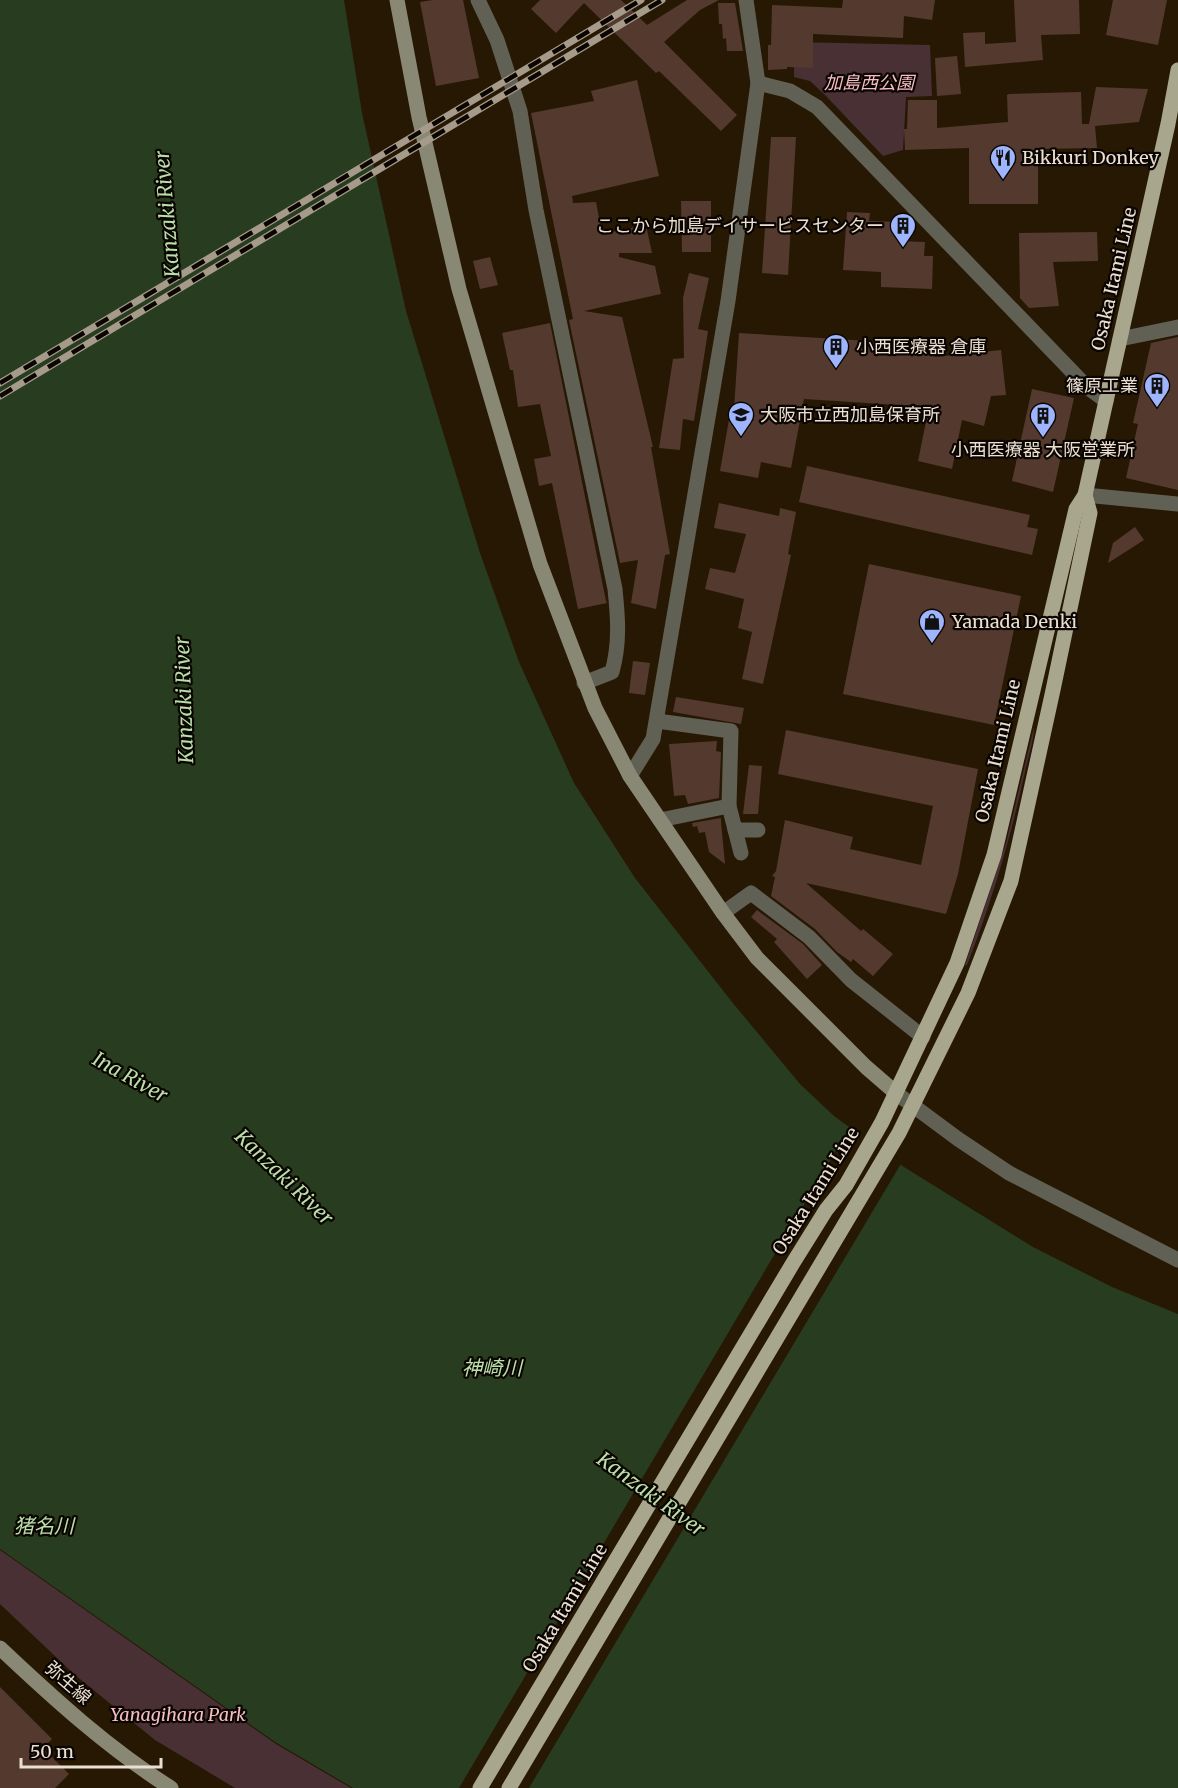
<svg xmlns="http://www.w3.org/2000/svg" width="1178" height="1788" font-family="Merriweather,'Noto Sans JP',serif">
<rect width="100%" height="100%" fill="#271803"/>
<g fill="#483034">
<path d="M 794,42 L 930,45 L 932,96 L 906,97 L 903,150 L 883,156 L 825,95 L 810,81 L 794,77 Z"/>
<path d="M 1034,727 C 1034,741 1027,761 1024,776 C 1010,840 991,904 967,965 L 965,965 L 1006,843 Z"/>
<path d="M 0,1550 L 276,1744 L 351,1788 L 235,1788 L 155,1740 L 75,1675 L 0,1604 Z"/>
</g>
<path fill="#283c20" d="M 0,0 L 344,0 L 362,113 L 406,311 L 480,553 L 519,662 L 574,783 L 635,878 L 732,1002 L 800,1084 L 834,1116 L 904,1167 L 1033,1247 L 1112,1287 L 1178,1314 L 1178,1788 L 353,1788 L 275,1742 L 0,1549 Z"/>
<path fill="#271803" d="M 851,1125 L 902,1162 L 529,1788 L 459,1788 Z"/>
<g fill="#54392f">
<path d="M 433,0 L 463,0 L 479,78 L 436,86 L 420,2 Z"/>
<path d="M 540,0 L 621,0 L 647,25 L 687,0 L 719,0 L 700,10 L 664,42 L 737,115 L 721,131 L 659,71 L 656,73 L 584,3 L 556,33 L 531,9 Z"/>
<path d="M 843,0 L 935,0 L 932,20 L 904,16 L 903,38 L 813,34 L 813,68 L 787,67 L 787,69 L 768,70 L 768,45 L 771,45 L 772,5 L 842,8 Z"/>
<path d="M 1014,0 L 1079,0 L 1080,34 L 1041,35 L 1043,60 L 965,67 L 963,33 L 985,32 L 985,44 L 1016,42 Z"/>
<path d="M 1113,0 L 1167,0 L 1158,45 L 1106,35 Z"/>
<path d="M 718,3 L 735,3 L 743,51 L 727,51 L 726,38 L 723,39 L 722,24 L 719,24 Z"/>
<path d="M 957,56 L 961,94 L 937,96 L 935,58 Z"/>
<path d="M 637,80 L 659,176 L 572,196 L 573,203 L 596,202 L 602,234 L 646,225 L 652,253 L 619,253 L 619,257 L 655,266 L 661,294 L 584,311 L 622,317 L 653,447 L 651,447 L 670,554 L 665,555 L 656,609 L 631,603 L 638,560 L 620,563 L 569,320 L 573,319 L 531,113 L 594,101 L 591,91 Z"/>
<path d="M 1096,87 L 1148,89 L 1139,122 L 1095,126 L 1097,148 L 1038,149 L 1038,204 L 969,204 L 969,148 L 905,150 L 904,129 L 907,129 L 908,100 L 937,100 L 937,128 L 1008,122 L 1007,95 L 1009,94 L 1081,92 L 1082,124 L 1089,124 Z"/>
<path d="M 771,137 L 796,137 L 788,275 L 762,273 Z"/>
<path d="M 681,201 L 711,201 L 711,252 L 682,252 Z"/>
<path d="M 847,212 L 870,213 L 869,221 L 900,222 L 900,241 L 925,242 L 924,256 L 933,256 L 932,289 L 881,287 L 881,272 L 843,270 Z"/>
<path d="M 1097,232 L 1098,261 L 1053,262 L 1059,306 L 1029,308 L 1020,298 L 1019,233 Z"/>
<path d="M 490,257 L 498,285 L 480,289 L 473,261 Z"/>
<path d="M 689,273 L 709,278 L 698,329 L 708,331 L 694,421 L 683,419 L 680,450 L 659,448 L 673,359 L 684,358 L 683,298 Z"/>
<path d="M 550,323 L 606,601 L 607,603 L 578,609 L 552,483 L 539,486 L 534,459 L 551,456 L 540,404 L 518,407 L 513,370 L 510,370 L 502,333 Z"/>
<path d="M 739,333 L 936,345 L 935,357 L 1001,350 L 1006,395 L 991,396 L 984,426 L 962,420 L 952,469 L 918,461 L 929,407 L 804,399 L 791,468 L 761,462 L 758,478 L 720,471 L 731,408 L 734,409 Z"/>
<path d="M 1178,337 L 1178,490 L 1126,478 L 1138,424 L 1133,423 L 1151,343 Z"/>
<path d="M 1032,389 L 1074,398 L 1053,492 L 1012,481 Z"/>
<path d="M 807,466 L 1030,515 L 1027,527 L 1038,529 L 1032,555 L 799,502 Z"/>
<path d="M 719,503 L 779,516 L 780,508 L 796,512 L 788,554 L 791,555 L 763,684 L 742,679 L 752,632 L 738,628 L 744,599 L 705,589 L 710,568 L 735,573 L 746,534 L 714,528 Z"/>
<path d="M 1135,527 L 1144,540 L 1108,563 L 1113,543 Z"/>
<path d="M 869,564 L 1021,596 L 994,725 L 843,694 Z"/>
<path d="M 633,661 L 650,663 L 645,695 L 629,693 Z"/>
<path d="M 676,697 L 744,708 L 741,724 L 673,712 Z"/>
<path d="M 786,730 L 978,769 L 958,874 L 946,914 L 806,883 L 861,931 L 863,929 L 893,954 L 873,976 L 853,959 L 851,962 L 837,952 L 815,929 L 771,896 L 775,877 L 772,876 L 776,871 L 785,820 L 853,837 L 850,849 L 921,865 L 933,806 L 778,774 Z"/>
<path d="M 717,741 L 716,751 L 721,752 L 719,798 L 688,804 L 685,795 L 674,796 L 669,744 Z"/>
<path d="M 749,765 L 762,766 L 758,814 L 743,814 Z"/>
<path d="M 721,818 L 721,822 L 725,864 L 709,852 L 705,832 L 699,833 L 697,826 L 693,827 L 692,823 Z"/>
<path d="M 757,910 L 803,944 L 822,965 L 807,979 L 774,942 L 777,939 L 751,917 Z"/>
<path d="M 0,1687 L 52,1739 L 43,1748 L 69,1774 L 55,1788 L 0,1788 Z"/>
</g>
<g fill="none" stroke-linecap="round" stroke-linejoin="round">
<g stroke="#616054" stroke-width="15">
<path d="M 478,0 L 497,40 L 520,111 L 536,210 L 615,589 C 618,618 620,643 612,672 L 584,683"/>
<path d="M 758,83 L 790,91 L 817,107 L 1087,387 L 1106,401"/>
<path d="M 1120,339 L 1178,327"/>
<path d="M 1085,495 L 1178,504"/>
<path d="M 657,721 L 731,731 L 729,806 L 741,853"/>
<path d="M 630,776 L 653,739 L 728,301 L 758,83 L 746,0"/>
<path d="M 660,820 L 729,806"/>
<path d="M 735,830 L 758,830"/>
<path d="M 723,913 L 751,893 L 809,937 L 851,980 L 923,1037"/>
<path d="M 896,1093 L 958,1139 L 1009,1173 L 1178,1260"/>
</g>
<g stroke="#898874" stroke-width="15">
<path d="M 397,0 L 419,117 L 459,289 L 540,564 L 595,708 L 630,776 L 723,913 L 757,958 L 866,1067 L 896,1093"/>
<path d="M 0,1648 C 53,1698 109,1749 171,1788"/>
</g>
<g stroke="#a8a78d" stroke-width="15">
<path d="M 480,1788 L 793,1263 L 826,1210 L 846,1185 L 882,1122 L 957,963 L 994,855 L 1076,509 L 1085,495 L 1168,124 L 1178,70"/>
<path d="M 509,1788 L 899,1133 L 968,993 L 1011,881 L 1053,690 L 1090,513 L 1085,495"/>
</g>
<defs>
<g id="rail">
<path d="M 0,383 L 641,0"/>
<path d="M 0,396 L 662,0"/>
</g>
</defs>
<use href="#rail" stroke="#a69a8a" stroke-width="7"/>
<use href="#rail" stroke="#0b0501" stroke-width="4.5" stroke-dasharray="14" stroke-linecap="butt"/>
</g>
<defs>
<symbol id="restaurant-pin" viewBox="-11 -11 22 30"><path d="M0 17L-7.5 6A9.5 9.5 0 1 1 7.5 6Z" fill="#9eb4fd" stroke="#0b0501"/><path d="M-5-6h1v4h1v-4h1v4h1v-4h1v5L-1.5 .5V6h-2V.5L-5-1ZM5-6V6H3V1.5H1.5Q1.5-4 5-6Z" fill="#111"/></symbol>
<symbol id="building-pin" viewBox="-11 -11 22 30"><path d="M0 17L-7.5 6A9.5 9.5 0 1 1 7.5 6Z" fill="#9eb4fd" stroke="#0b0501"/><path d="M-4-6H4V6H1V3H-1V6H-4ZM-2.5-4.3h1.7v1.8h-1.7ZM.8-4.3h1.7v1.8H.8ZM-2.5-1h1.7V.8h-1.7ZM.8-1h1.7V.8H.8Z" fill="#111"/></symbol>
<symbol id="school-pin" viewBox="-11 -11 22 30"><path d="M0 17L-7.5 6A9.5 9.5 0 1 1 7.5 6Z" fill="#9eb4fd" stroke="#0b0501"/><path d="M0-5L7-2L0 1L-7-2ZM-4 1L0 2.5L4 1V4Q0 6-4 4Z" fill="#111"/></symbol>
<symbol id="shop-pin" viewBox="-11 -11 22 30"><path d="M0 17L-7.5 6A9.5 9.5 0 1 1 7.5 6Z" fill="#9eb4fd" stroke="#0b0501"/><path d="M-5-2.5h2.3a2.7 3.5 0 0 1 5.4 0H5L5.5 6h-11ZM-1.5-2.5h3a1.5 2.3 0 0 0-3 0Z" fill="#111"/></symbol>
</defs>
<g fill-rule="evenodd">
<use href="#restaurant-pin" x="988" y="143" width="30" height="40"/>
<use href="#building-pin" x="888" y="211" width="30" height="40"/>
<use href="#building-pin" x="821" y="332" width="30" height="40"/>
<use href="#building-pin" x="1142" y="371" width="30" height="40"/>
<use href="#school-pin" x="726" y="400" width="30" height="40"/>
<use href="#building-pin" x="1028" y="401" width="30" height="40"/>
<use href="#shop-pin" x="917" y="607" width="30" height="40"/>
</g>
<g text-anchor="middle" stroke-width="4.5" stroke-linejoin="round" paint-order="stroke">
<g font-size="18" font-style="italic" fill="#f6bdc6" stroke="#0b0501">
<text x="869" y="89">加島西公園</text>
<text x="178" y="1721">Yanagihara Park</text>
</g>
<g font-size="18" fill="#eadfd2" stroke="#0b0501" text-anchor="start">
<text x="1022" y="164">Bikkuri Donkey</text>
<text x="884" y="232" text-anchor="end">ここから加島デイサービスセンター</text>
<text x="856" y="353">小西医療器 倉庫</text>
<text x="1138" y="392" text-anchor="end">篠原工業</text>
<text x="760" y="421">大阪市立西加島保育所</text>
<text x="1043" y="456" text-anchor="middle">小西医療器 大阪営業所</text>
<text x="952" y="628">Yamada Denki</text>
</g>
<g font-size="18" fill="#eadfd2" stroke="#0b0501">
<text transform="translate(1114 279) rotate(-77)" y="6">Osaka Itami Line</text>
<text transform="translate(998 751) rotate(-77)" y="6">Osaka Itami Line</text>
<text transform="translate(816 1191) rotate(-58)" y="6">Osaka Itami Line</text>
<text transform="translate(565 1608) rotate(-59)" y="6">Osaka Itami Line</text>
<text transform="translate(68 1683) rotate(41)" y="6">弥生線</text>
</g>
<g font-size="20" font-style="italic" fill="#b9e0aa" stroke="#0b0501">
<text transform="translate(167 214) rotate(-95)" y="7">Kanzaki River</text>
<text transform="translate(184 700) rotate(-92)" y="7">Kanzaki River</text>
<text transform="translate(130 1077) rotate(29)" y="7">Ina River</text>
<text transform="translate(284 1177) rotate(44)" y="7">Kanzaki River</text>
<text x="492" y="1375">神崎川</text>
<text transform="translate(651 1494) rotate(36)" y="7">Kanzaki River</text>
<text x="44" y="1533">猪名川</text>
</g>
</g>
<path d="M21 1758v9h140v-9" fill="none" stroke="#eadfd2" stroke-width="3"/>
<text x="30" y="1758" font-size="18" fill="#eadfd2" stroke="#0b0501" stroke-width="4.5" paint-order="stroke">50 m</text>
</svg>
